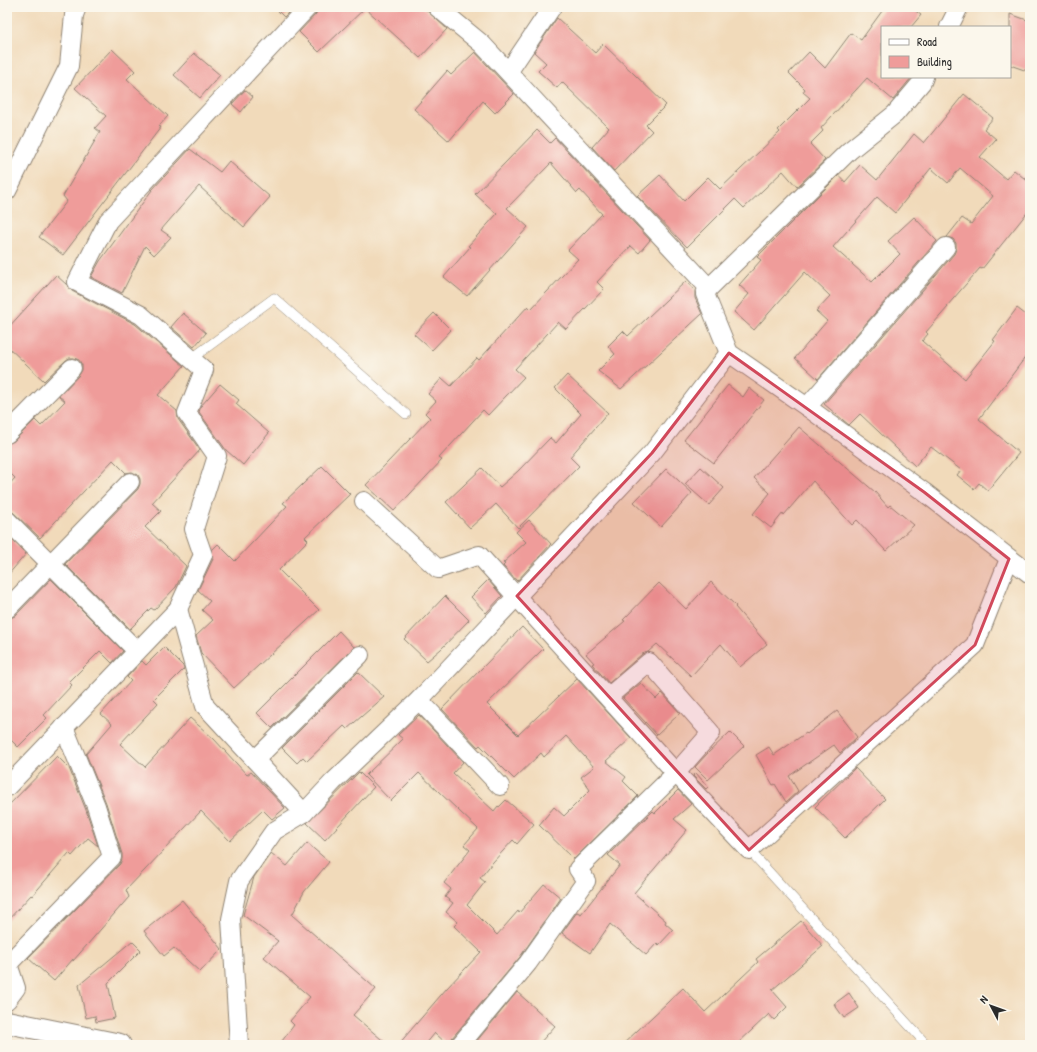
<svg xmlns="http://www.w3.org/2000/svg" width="1037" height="1052" font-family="'Patrick Hand',sans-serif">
<rect width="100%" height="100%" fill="#fbf7ec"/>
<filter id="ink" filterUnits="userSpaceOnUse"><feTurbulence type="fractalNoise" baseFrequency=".025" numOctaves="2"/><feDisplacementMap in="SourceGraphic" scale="8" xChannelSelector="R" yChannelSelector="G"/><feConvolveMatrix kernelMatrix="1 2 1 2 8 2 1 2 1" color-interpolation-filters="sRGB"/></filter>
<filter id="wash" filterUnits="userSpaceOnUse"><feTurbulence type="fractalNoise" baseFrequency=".012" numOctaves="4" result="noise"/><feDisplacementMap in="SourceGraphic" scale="16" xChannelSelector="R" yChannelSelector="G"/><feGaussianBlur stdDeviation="0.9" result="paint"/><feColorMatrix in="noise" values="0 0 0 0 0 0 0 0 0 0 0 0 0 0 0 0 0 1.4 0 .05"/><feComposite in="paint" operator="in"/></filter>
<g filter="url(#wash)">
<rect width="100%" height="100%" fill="#f1daba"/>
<g id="blocks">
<g fill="#ef9c9a">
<path d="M 274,7 L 294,7 L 284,17 Z"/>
<path d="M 318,7 L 423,7 L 447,29 L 420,58 L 365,8 L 319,52 L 299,32 L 316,14 Z"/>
<path d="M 885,7 L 910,7 L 921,15 L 911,27 L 882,27 L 882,77 L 912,77 L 893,100 L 867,78 L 821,128 L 823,131 L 810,144 L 825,160 L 797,187 L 783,171 L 744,208 L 735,199 L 687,247 L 637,196 L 660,175 L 684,201 L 708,177 L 720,189 L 780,132 L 778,130 L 810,98 L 803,92 L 805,89 L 789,73 L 809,52 L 825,68 L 851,33 L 861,40 Z"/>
<path d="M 1010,14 L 1030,21 L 1030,72 L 1010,65 Z"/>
<path d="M 557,18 L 595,53 L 603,44 L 666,105 L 646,125 L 652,131 L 614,171 L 592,147 L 609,128 L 562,82 L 557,88 L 538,71 L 546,63 L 534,52 Z"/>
<path d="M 112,49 L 135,71 L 127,79 L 168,116 L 159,126 L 161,127 L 63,255 L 39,237 L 67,201 L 63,196 L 100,132 L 95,128 L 106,116 L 75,88 Z"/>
<path d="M 475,52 L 514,94 L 495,113 L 483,101 L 449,141 L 414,109 L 447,71 L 451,75 Z"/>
<path d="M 194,53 L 220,75 L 200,98 L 174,75 Z"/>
<path d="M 245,90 L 253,97 L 241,112 L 232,104 Z"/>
<path d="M 964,94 L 993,118 L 984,129 L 996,139 L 980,157 L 1006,179 L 1014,170 L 1030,183 L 1030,209 L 982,269 L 980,268 L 947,306 L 948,307 L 926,332 L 928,334 L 922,341 L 965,379 L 995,341 L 993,340 L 1017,308 L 1030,318 L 1030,351 L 979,419 L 1019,453 L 988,491 L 979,483 L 974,489 L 957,475 L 961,470 L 931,447 L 915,466 L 860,414 L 849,425 L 824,404 L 954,254 L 956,249 L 956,243 L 953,239 L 947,237 L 962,218 L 971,224 L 993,196 L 960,168 L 948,183 L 931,168 L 895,213 L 877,197 L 833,247 L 872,282 L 900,254 L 888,241 L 914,217 L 937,241 L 818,379 L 795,358 L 827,321 L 816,311 L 830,296 L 805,272 L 754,330 L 734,312 L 749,294 L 739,285 L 761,260 L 757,257 L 839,175 L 845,182 L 860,165 L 877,180 L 914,134 L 924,143 Z"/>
<path d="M 537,130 L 550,143 L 555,138 L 650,240 L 639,253 L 631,246 L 597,282 L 604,289 L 566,329 L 558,322 L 515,369 L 524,377 L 488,415 L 483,410 L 439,458 L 442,460 L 394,511 L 366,485 L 430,418 L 425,413 L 436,401 L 428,394 L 442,378 L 451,386 L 477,358 L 479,360 L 528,306 L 531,309 L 578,259 L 568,250 L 602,214 L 580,190 L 577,193 L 551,163 L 507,208 L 528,227 L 467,296 L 444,277 L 470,247 L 468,246 L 497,214 L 475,194 Z"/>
<path d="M 190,149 L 220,172 L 229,161 L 270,197 L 244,227 L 199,186 L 161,230 L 171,237 L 154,255 L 145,246 L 122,293 L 91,277 L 100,261 L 152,190 Z"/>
<path d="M 56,275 L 67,285 L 72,291 L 135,324 L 184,366 L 158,395 L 177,411 L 178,419 L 200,450 L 152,503 L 161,511 L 145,527 L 186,566 L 176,587 L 154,610 L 151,608 L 130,629 L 65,564 L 138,489 L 140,484 L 140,479 L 138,475 L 132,472 L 126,473 L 113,460 L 40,538 L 14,513 L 7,510 L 7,487 L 15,478 L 7,470 L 7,444 L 14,441 L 35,420 L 41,426 L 65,401 L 59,396 L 79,375 L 82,370 L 82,365 L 79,360 L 74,358 L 69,358 L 65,361 L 44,381 L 7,346 L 7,329 Z"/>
<path d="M 686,281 L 695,291 L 695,298 L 702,314 L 621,389 L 598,371 L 615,354 L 608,346 L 623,331 L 628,336 Z"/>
<path d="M 183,313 L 206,333 L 194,347 L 171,327 Z"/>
<path d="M 434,313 L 451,330 L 432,350 L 414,334 Z"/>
<path d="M 567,375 L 608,413 L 570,457 L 579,466 L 518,528 L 496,504 L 470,528 L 446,502 L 482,468 L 500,487 L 518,471 L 550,438 L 556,443 L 581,414 L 555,388 Z"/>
<path d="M 220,384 L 239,400 L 236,404 L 269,433 L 243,465 L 226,450 L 199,412 L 201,406 Z"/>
<path d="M 728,385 L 743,397 L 749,388 L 764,400 L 714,463 L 684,440 Z"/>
<path d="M 799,427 L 875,492 L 888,507 L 890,505 L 914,525 L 886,551 L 857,520 L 852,525 L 813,481 L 784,515 L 783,513 L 771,528 L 753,514 L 770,493 L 754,478 Z"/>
<path d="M 322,466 L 350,494 L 305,537 L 308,540 L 279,570 L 319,610 L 234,688 L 201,653 L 196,636 L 213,620 L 202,610 L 210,601 L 198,590 L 213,559 L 212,550 L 218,544 L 235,561 L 287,506 L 283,503 Z"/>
<path d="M 701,467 L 724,488 L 709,505 L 685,484 Z"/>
<path d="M 666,469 L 692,493 L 661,527 L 634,502 Z"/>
<path d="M 529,520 L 551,544 L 517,581 L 503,566 L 505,564 L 503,563 L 526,542 L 516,532 Z"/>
<path d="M 7,535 L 26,554 L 7,576 Z"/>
<path d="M 51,579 L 123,651 L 112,663 L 100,651 L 69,682 L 72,685 L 44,715 L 47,718 L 18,747 L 7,736 L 7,619 L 15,616 Z"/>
<path d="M 488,580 L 502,596 L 486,613 L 471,597 Z"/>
<path d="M 711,582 L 736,606 L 735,607 L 767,644 L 740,667 L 721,644 L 691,676 L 657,644 L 648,652 L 642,654 L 609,683 L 592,664 L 594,663 L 586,654 L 625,621 L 623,620 L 659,583 L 686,609 Z"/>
<path d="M 445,596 L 469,620 L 441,649 L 427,661 L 404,639 Z"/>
<path d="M 522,627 L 543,649 L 487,704 L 518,735 L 577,679 L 631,738 L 606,761 L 626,777 L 623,781 L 638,796 L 574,859 L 539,825 L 554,807 L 564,816 L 590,790 L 581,777 L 594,767 L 566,736 L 544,757 L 541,753 L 514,779 L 480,745 L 478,747 L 442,709 Z"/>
<path d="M 339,631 L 354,647 L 272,728 L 257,713 Z"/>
<path d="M 164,647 L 183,666 L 184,669 L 154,699 L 158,703 L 120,744 L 145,767 L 190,718 L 214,739 L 247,775 L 251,772 L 285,808 L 272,819 L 263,810 L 230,841 L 201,811 L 126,890 L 129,897 L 73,961 L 73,959 L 54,981 L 28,958 L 120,864 L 122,859 L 122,854 L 106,803 L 86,754 L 112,724 L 101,714 L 131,681 L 127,677 L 142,661 L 146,665 Z"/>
<path d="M 358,672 L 384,697 L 347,729 L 344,726 L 307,761 L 303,757 L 297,763 L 282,748 Z"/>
<path d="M 641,683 L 656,699 L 662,693 L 680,713 L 657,735 L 623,698 Z"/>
<path d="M 837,711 L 857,737 L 840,753 L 834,745 L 789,776 L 798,791 L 786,802 L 775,784 L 773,785 L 756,755 L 769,747 L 774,755 L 806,733 L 807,734 Z"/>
<path d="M 419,715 L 463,762 L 453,773 L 494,811 L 498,806 L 499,807 L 506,800 L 534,824 L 517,844 L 513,840 L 493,862 L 480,878 L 485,882 L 467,905 L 497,935 L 518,911 L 519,913 L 544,884 L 561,898 L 520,957 L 452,1038 L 448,1045 L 435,1033 L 425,1045 L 398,1045 L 447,988 L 481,952 L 454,926 L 458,922 L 446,912 L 453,903 L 445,897 L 451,889 L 444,883 L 470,850 L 464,845 L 478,829 L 419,773 L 391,801 L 366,775 L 403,739 L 398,735 Z"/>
<path d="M 730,732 L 744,746 L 708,780 L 695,767 L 707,754 Z"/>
<path d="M 57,756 L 69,768 L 86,810 L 98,846 L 88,838 L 72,856 L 69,853 L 32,896 L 31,895 L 7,921 L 7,807 Z"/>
<path d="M 855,768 L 885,799 L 845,838 L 815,807 Z"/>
<path d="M 359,772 L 374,787 L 325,840 L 307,823 Z"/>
<path d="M 696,773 L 708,787 L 706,789 L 693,776 Z"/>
<path d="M 678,790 L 691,804 L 674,819 L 687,830 L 634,893 L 666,921 L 665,923 L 673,930 L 659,945 L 657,943 L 646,955 L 610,924 L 590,953 L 562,933 L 577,912 L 581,914 L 620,865 L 608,855 L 653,811 L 655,813 Z"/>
<path d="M 307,843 L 329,862 L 304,892 L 292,915 L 376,989 L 353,1015 L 388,1045 L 279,1045 L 294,1025 L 290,1021 L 310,997 L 264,957 L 278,941 L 243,915 L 254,877 L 271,853 L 287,866 Z"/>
<path d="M 182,900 L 222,949 L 200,972 L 174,948 L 164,956 L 144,931 Z"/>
<path d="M 801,921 L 823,946 L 772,990 L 787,1007 L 774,1020 L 769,1014 L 736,1045 L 622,1045 L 683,988 L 705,1012 L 758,962 L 756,959 Z"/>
<path d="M 132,941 L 141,950 L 108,983 L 115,1018 L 96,1022 L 95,1016 L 86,1018 L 79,985 Z"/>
<path d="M 517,992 L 555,1026 L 538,1045 L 480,1045 L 476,1042 Z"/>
<path d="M 849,993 L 859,1008 L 844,1018 L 834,1004 Z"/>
</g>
</g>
</g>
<g filter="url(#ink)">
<use href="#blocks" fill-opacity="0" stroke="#8e8272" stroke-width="1"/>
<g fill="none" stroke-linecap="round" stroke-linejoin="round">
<defs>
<g id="service">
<path d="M 191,359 L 274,298 L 406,414"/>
<path d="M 749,850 L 927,1045 L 930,1045"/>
</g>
<g id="minor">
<path d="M 437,7 L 482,44 L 709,288"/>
<path d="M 949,27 L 959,7"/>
<path d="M 509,71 L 552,7"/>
<path d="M 924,77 L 922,82 L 895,114 L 849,151 L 709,288 L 705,294 L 729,353 L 807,407 L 924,492 L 1030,574"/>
<path d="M 7,191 L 69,66 L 74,15 L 77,7"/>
<path d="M 807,407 L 946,247"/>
<path d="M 7,434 L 72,368"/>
<path d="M 364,501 L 438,569 L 479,555 L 676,773 L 711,733 L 649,662 L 608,697"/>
<path d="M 7,520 L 137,651"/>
<path d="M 7,609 L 130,482"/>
<path d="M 178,609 L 203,555 L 194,529 L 217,456 L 187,413 L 204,370 L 141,315 L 77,282 L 108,221 L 308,7"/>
<path d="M 419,700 L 500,786"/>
<path d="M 255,760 L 360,655"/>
<path d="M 7,787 L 178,609 L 205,706 L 304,813"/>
<path d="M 7,1000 L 16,988 L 8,964 L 112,857 L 96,806 L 64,727"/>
<path d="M 239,1045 L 231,919 L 239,881 L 274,831 L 304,813 L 333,782 L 419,700 L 652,453 L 729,353"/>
<path d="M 460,1045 L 528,963 L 586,881 L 578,869 L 676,773 L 749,850 L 975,645 L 1009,559"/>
</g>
<path id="tertiary" d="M 7,1022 L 120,1045"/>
</defs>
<use href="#service" stroke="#8e8272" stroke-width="10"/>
<use href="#minor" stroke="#8e8272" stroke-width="20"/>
<use href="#tertiary" stroke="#8e8272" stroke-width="24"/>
<use href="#service" stroke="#fff" stroke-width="9"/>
<use href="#minor" stroke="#fff" stroke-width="18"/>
<use href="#tertiary" stroke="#fff" stroke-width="22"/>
</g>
</g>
<path fill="#d1495b" fill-opacity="0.2" stroke="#d1495b" stroke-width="3" stroke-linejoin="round" d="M 729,353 L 924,492 L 1009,559 L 975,645 L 749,850 L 517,596 L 652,453 Z"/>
<rect width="1037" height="1052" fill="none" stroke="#fbf7ec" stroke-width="24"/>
<rect x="881" y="26" width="130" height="52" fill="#fbf7ec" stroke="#a8a59f"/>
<rect x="889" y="39" width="20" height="6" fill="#ffffff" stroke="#a8a59f"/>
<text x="917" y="46" font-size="12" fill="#2b2b2b">Road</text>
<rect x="889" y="56" width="20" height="12" fill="#ef9c9a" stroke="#a8a59f"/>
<text x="917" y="66" font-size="12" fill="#2b2b2b">Building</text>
<g transform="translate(991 1006) rotate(311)" stroke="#fbf7ec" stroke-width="3" paint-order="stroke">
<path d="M0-3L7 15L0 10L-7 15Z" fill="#2b2b2b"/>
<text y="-6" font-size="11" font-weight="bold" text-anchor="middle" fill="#2b2b2b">N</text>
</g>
</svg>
